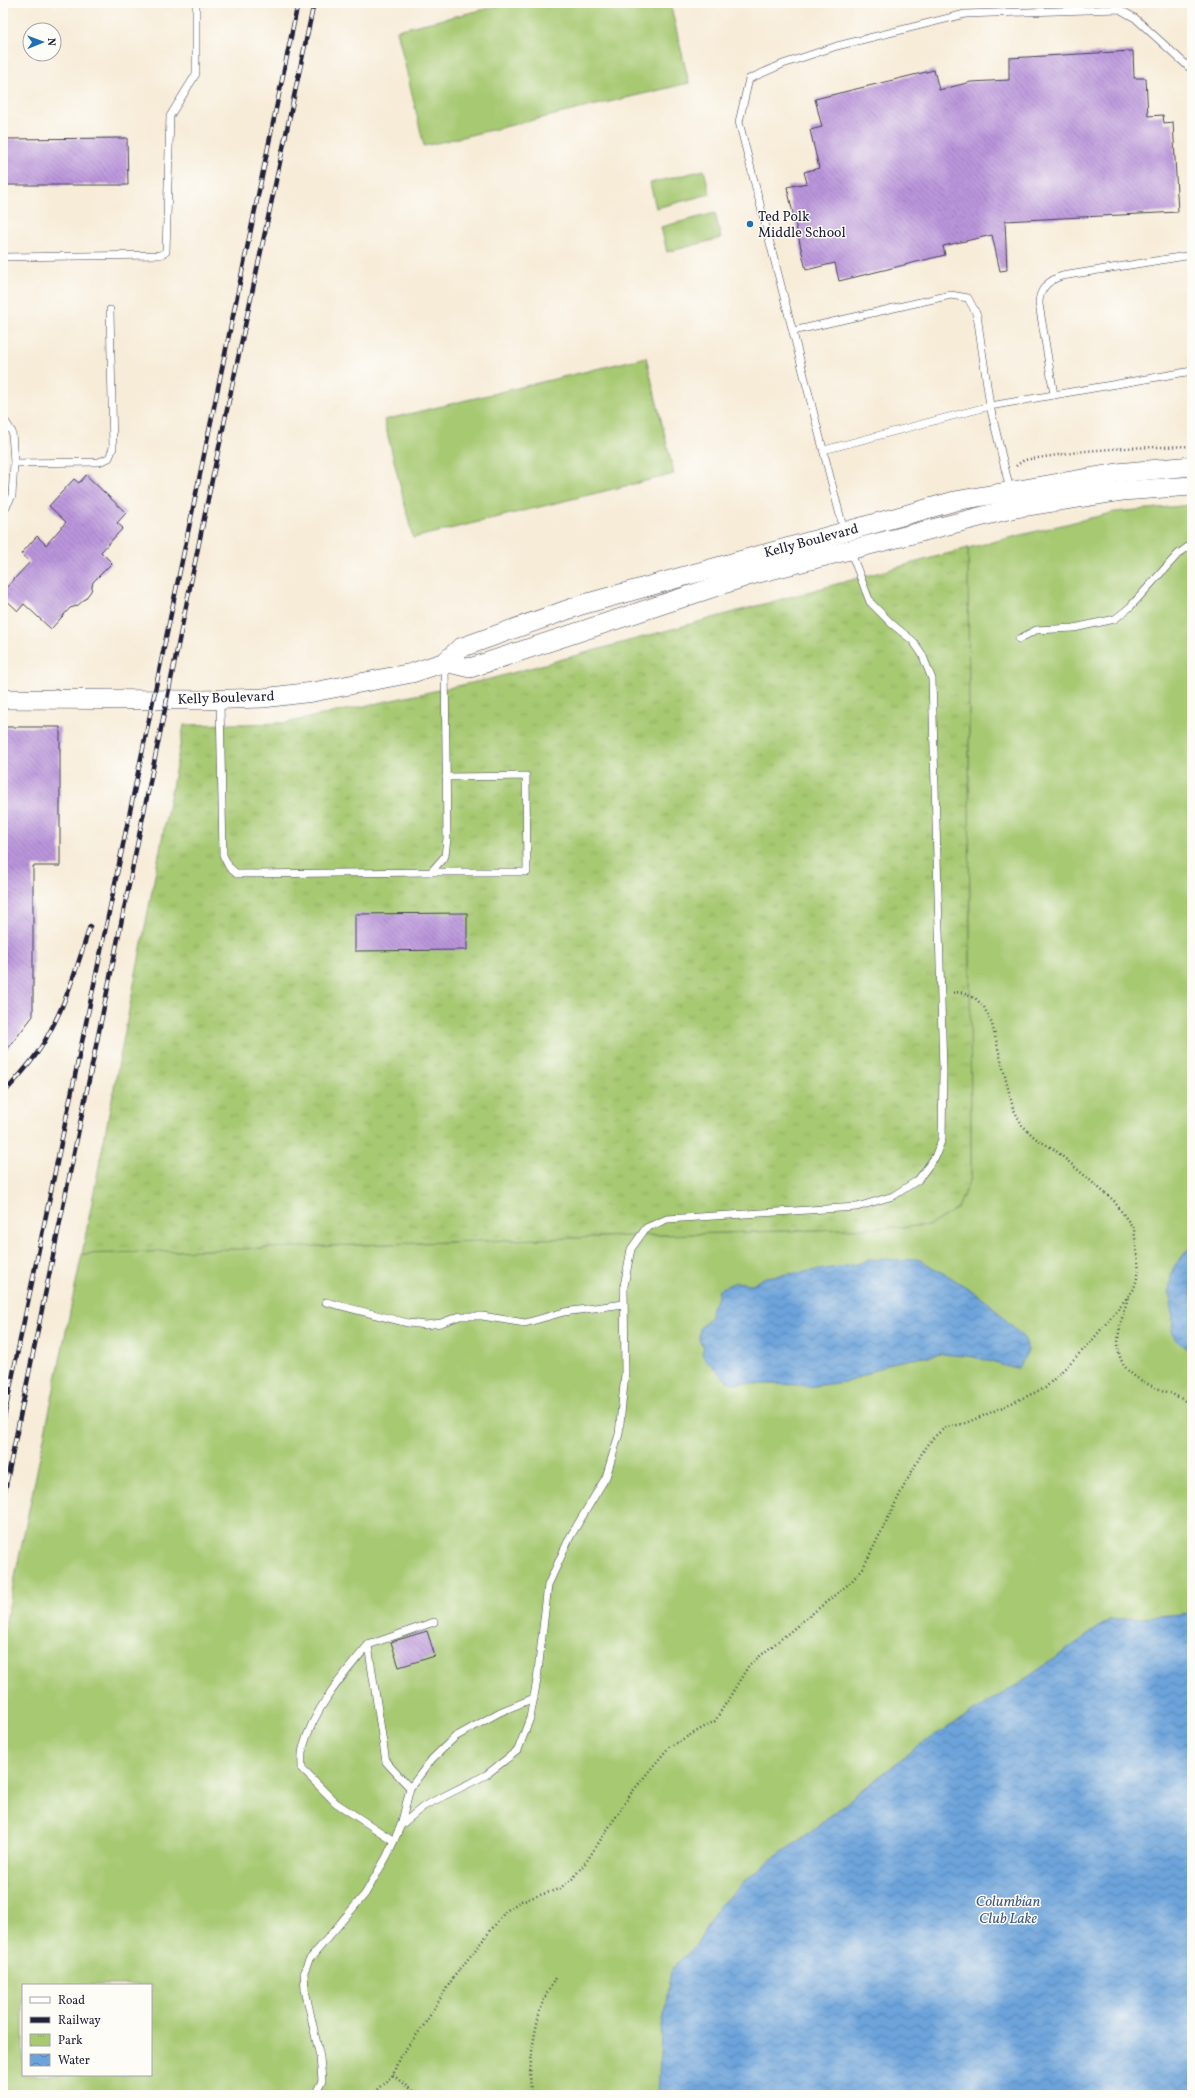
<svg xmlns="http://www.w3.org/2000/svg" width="1195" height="2098" font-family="Vollkorn,serif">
<defs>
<pattern id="park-tufts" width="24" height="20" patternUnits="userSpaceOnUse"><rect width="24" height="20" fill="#a7c972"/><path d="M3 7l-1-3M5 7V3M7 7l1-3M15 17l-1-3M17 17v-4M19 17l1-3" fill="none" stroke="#8fac64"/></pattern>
<pattern id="water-waves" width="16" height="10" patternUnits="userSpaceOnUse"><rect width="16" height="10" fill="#6ca3da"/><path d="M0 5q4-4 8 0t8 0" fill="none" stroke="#5884b2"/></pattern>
<pattern id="building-back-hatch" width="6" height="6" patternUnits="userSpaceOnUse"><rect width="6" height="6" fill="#ba94db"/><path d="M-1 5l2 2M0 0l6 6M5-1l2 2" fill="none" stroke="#9778b3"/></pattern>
</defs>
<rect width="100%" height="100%" fill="#fdfcf7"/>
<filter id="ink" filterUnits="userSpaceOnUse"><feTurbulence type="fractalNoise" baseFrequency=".025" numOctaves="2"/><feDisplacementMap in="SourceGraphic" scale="8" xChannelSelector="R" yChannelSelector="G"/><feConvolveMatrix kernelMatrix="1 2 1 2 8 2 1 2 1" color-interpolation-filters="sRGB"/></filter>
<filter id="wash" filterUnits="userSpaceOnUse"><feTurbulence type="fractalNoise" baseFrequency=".012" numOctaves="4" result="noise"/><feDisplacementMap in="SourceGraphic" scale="16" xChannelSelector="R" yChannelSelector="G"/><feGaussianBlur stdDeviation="0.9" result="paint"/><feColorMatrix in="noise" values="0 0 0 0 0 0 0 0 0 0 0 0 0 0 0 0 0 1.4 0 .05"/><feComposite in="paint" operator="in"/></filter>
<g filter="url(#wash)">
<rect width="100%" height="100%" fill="#f7ecd8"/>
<g fill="#a7c972" stroke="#647656" fill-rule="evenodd">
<path d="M 511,3 L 670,3 L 689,83 L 424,146 L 397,30 Z"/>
<path d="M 704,170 L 710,194 L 656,208 L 650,183 Z"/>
<path d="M 715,213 L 721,238 L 667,252 L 661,227 Z"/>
<path d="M 646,357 L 674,474 L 413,538 L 384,420 Z"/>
<path d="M 1192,505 L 1192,2095 L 3,2095 L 3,1635 L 82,1254 L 904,1227 L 930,1225 L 958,1208 L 971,1177 L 968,548 L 1115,512 ZM 23,1985 L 151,1985 L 151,2075 L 23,2075 Z"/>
</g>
<path fill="url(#park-tufts)" stroke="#647656" d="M 968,548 L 971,1177 L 958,1208 L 930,1225 L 904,1227 L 82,1254 L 184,725 L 285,723 L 490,679 Z"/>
<g fill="url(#water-waves)" stroke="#47628a">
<path d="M 1192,1245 L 1192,1349 L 1190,1349 L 1177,1341 L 1172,1334 L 1173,1314 L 1169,1293 L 1171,1275 L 1175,1265 Z"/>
<path d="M 887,1259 L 903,1261 L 911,1259 L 918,1259 L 952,1278 L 985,1299 L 1025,1339 L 1028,1351 L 1019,1368 L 1008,1367 L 974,1357 L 941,1354 L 891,1363 L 851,1381 L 807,1387 L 801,1385 L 732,1383 L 727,1381 L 704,1358 L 702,1353 L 704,1347 L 699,1340 L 700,1328 L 711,1316 L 712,1307 L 718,1297 L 719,1289 L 736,1282 L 752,1284 L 766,1277 L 853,1265 L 869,1260 Z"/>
<path d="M 1192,1613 L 1192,2095 L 658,2095 L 661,2034 L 671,1970 L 696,1945 L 718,1907 L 761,1867 L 805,1836 L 915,1748 L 1028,1677 L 1109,1620 Z"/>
</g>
<g id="blocks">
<g fill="url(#building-back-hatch)">
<path d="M 1133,51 L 1134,78 L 1146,78 L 1148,116 L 1163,115 L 1164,123 L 1173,122 L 1178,212 L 1005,221 L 1007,270 L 1000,271 L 992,235 L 943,246 L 945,255 L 839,281 L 835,263 L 806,270 L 787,187 L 807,183 L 804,172 L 819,168 L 810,130 L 822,127 L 815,99 L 934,70 L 939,90 L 971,82 L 1009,80 L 1009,58 Z"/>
<path d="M 127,138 L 128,185 L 3,185 L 3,139 Z"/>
<path d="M 86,475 L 126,513 L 117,523 L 123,528 L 101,552 L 112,563 L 93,582 L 91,591 L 85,599 L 77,606 L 70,608 L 51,629 L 24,604 L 18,611 L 3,597 L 3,591 L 30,562 L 21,554 L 37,536 L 46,545 L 66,522 L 49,506 L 74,479 L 79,483 Z"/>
<path d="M 3,727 L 60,727 L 60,866 L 33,866 L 33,1016 L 3,1055 Z"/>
<path d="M 467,913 L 467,950 L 355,951 L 355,914 Z"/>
<path d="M 427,1631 L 435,1656 L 399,1667 L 391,1642 Z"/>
</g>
</g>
</g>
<g filter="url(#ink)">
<use href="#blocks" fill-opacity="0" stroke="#424053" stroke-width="1"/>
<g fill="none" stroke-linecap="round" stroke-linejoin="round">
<defs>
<g id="lane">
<path d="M 3,257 L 160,255 L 166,252 L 170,116 L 196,74 L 196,3"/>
<path d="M 793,331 L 951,295 L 968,298 L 977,315 L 990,406 L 1010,490"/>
<path d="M 1054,395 L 1039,304 C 1039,289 1049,280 1062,276 L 1192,255"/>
<path d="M 3,418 L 12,432 L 14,463"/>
<path d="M 824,450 L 990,406 L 1192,371"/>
<path d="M 3,512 L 12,496 L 14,463 L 99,462 L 109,458 L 113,448 L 110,310"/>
<path d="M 844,531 L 739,122 L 749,79 L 783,64 L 837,46 L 965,14 L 1119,9 L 1135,18 L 1192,70"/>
<path d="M 1019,639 L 1036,630 L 1074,628 L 1115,619 L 1130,607 L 1178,554 L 1192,544"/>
<path d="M 220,701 L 223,855 L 229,867 L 237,874 L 431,872 L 445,856 L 447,838 L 445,664"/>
<path d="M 431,872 L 527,872 L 526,776 L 446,777"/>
<path d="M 326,1302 L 408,1323 L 426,1325 L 441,1323 L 460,1316 L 482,1316 L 525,1323 L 564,1312 L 624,1304"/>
<path d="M 368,1645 C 343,1675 314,1708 303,1748 C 301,1754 302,1762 302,1769 L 336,1803 L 394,1841"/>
<path d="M 410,1788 L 386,1762 L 368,1645 L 434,1622"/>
<path d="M 401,1825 L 424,1806 L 486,1775 L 518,1750 L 530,1718 L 537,1680 L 548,1585 L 570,1537 L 606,1477 L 619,1434 L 625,1374 L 624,1286 L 631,1249 L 646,1228 L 667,1219 L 857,1207 L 893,1196 L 918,1180 L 935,1157 L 942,1139 L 943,1071 L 932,679 L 922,654 L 913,641 L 892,624 L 870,602 L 850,550"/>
<path d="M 315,2095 L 322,2081 L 320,2057 L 305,1990 L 304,1972 L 309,1960 L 365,1894 L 387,1856 L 401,1825 L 410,1788 L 432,1759 L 455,1737 L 500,1712 L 534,1698"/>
</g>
<g id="secondary">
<path d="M 445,662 L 470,668 L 751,575 L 1015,508 L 1122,491 L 1192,486"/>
<path d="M 3,699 L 204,700 L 263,698 L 313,692 L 412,673 L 445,662 L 460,648 L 581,605 L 955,501 L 1117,473 L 1192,466"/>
</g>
</defs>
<use href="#lane" stroke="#424053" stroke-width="8"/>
<use href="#secondary" stroke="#424053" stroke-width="20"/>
<g stroke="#424053" stroke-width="2.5" stroke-dasharray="1 3" stroke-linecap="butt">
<path d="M 1016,466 L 1024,460 L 1085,451 L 1124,448 L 1192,446"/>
<path d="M 1128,1298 C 1114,1342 1108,1369 1157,1388 C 1169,1393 1183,1397 1192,1407"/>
<path d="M 393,2075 L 417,2095"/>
<path d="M 371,2095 L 393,2075 L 399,2058 L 424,2025 L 453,1978 L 506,1911 L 521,1901 L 559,1889 L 572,1879 L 586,1862 L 632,1792 L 669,1747 L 715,1721 L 749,1665 L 851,1582 L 863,1568 L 904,1486 L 922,1453 L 934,1437 L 946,1427 L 963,1424 L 985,1415 L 1045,1388 L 1090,1343 L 1134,1289 L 1139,1271 L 1134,1229 L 1114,1201 L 1055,1150 L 1035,1138 L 1022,1125 L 1013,1108 L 992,1024 L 984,1007 L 975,998 L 960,992 L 951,993"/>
<path d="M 532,2095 C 526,2074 536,2017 545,1997 C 548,1991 552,1985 555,1978"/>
</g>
<use href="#lane" stroke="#fff" stroke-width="7"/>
<use href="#secondary" stroke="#fff" stroke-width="19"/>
<defs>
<g id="rail">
<path d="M 3,1094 C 19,1076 37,1057 48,1035 C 67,1001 78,964 90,926"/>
<path d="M 3,1422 L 298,3"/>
<path d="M 3,1500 L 209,494 L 314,3"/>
</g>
</defs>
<use href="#rail" stroke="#22223b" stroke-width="4.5"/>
<use href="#rail" stroke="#fdfcf7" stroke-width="3" stroke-dasharray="9" stroke-linecap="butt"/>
</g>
</g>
<circle fill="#1f6fb2" stroke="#fdfcf7" stroke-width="1.5" cx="750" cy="224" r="4"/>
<g text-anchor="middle" stroke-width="3" stroke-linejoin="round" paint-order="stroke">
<g font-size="14" fill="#22223b" stroke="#fdfcf7" text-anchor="start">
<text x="758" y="221">Ted Polk<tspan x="758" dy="16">Middle School</tspan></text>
</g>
<g font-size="14" fill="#22223b" stroke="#fdfcf7">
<text transform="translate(811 540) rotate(-15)" y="5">Kelly Boulevard</text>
<text transform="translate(226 697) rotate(-2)" y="5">Kelly Boulevard</text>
</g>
<g font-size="15" font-style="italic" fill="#435c83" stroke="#fdfcf7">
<text x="1008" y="1906">Columbian<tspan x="1008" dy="17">Club Lake</tspan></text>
</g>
</g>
<rect width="1195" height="2098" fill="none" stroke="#fdfcf7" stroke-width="16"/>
<rect x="22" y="1984" width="130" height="92" fill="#fdfcf7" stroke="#a5a5ac"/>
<rect x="30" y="1997" width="20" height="6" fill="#ffffff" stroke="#a5a5ac"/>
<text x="58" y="2004" font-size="12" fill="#22223b">Road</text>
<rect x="30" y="2017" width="20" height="6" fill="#22223b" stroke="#a5a5ac"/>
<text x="58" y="2024" font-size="12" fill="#22223b">Railway</text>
<rect x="30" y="2034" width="20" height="12" fill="url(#park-tufts)" stroke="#a5a5ac"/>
<text x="58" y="2044" font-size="12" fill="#22223b">Park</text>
<rect x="30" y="2054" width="20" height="12" fill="url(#water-waves)" stroke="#a5a5ac"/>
<text x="58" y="2064" font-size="12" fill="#22223b">Water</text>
<g transform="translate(42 42) rotate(89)"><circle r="19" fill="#fdfcf7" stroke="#a5a5ac"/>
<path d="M0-3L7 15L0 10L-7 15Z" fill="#1f6fb2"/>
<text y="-6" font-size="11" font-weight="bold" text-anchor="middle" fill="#22223b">N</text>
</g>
</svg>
